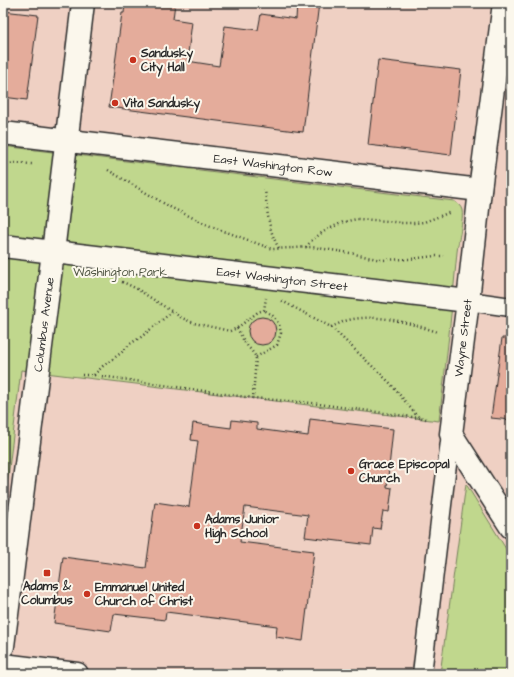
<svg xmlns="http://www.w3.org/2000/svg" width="514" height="677" font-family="'Architects Daughter',sans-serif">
<rect width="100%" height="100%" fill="#f4e0d4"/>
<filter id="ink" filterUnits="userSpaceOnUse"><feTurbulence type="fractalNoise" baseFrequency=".025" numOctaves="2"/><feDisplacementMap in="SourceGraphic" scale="8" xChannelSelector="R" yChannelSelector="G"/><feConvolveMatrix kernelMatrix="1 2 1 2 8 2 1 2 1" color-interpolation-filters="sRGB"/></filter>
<g filter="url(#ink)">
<rect fill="#efd0c3" x="3" y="3" width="508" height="671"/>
<g fill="#c0d78d" stroke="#76815c">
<path d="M 3,146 L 454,201 C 457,203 461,206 462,210 C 464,218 458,242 457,252 C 452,309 446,365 439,421 L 21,370 L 3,518 Z"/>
<path d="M 466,484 L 511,557 L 511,674 L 440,674 Z"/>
</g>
<g fill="#e4ac9b" stroke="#2b2b2b">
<path d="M 125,3 L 175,3 L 173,19 L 192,22 L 187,61 L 219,66 L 225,26 L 258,30 L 261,14 L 296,19 L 297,3 L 319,3 L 303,132 L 109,107 L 122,13 L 124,13 Z"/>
<path d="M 3,11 L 38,15 L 27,100 L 3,97 Z"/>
<path d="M 378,60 L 461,70 L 451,155 L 368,145 Z"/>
<circle cx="262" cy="331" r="14"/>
<path d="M 502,338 L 511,338 L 511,420 L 491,418 Z"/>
<path d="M 310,419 L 393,429 L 387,487 L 392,488 L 389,512 L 383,511 L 380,529 L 373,528 L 371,545 L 305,537 L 308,515 L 245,507 L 240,542 L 314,551 L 303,641 L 276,637 L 277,626 L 166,612 L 165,620 L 114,614 L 111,631 L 54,623 L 63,557 L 146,568 L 155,502 L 189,507 L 198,441 L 191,440 L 193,423 L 231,428 L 232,420 L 257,423 L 257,429 L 308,436 Z"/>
</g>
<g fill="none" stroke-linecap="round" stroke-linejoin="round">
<defs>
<g id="street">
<path d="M 468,301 L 511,307"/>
<path d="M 422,674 L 444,488 L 451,434"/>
</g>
<g id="secondary">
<path id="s1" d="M 3,133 L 480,190"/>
<path d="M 53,252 L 83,3"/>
<path d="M 468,301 L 480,190 L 504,3"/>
<path d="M 3,665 L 77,674"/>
</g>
<g id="primary">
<path id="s2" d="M 3,246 L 468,301 L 451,434 L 511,527"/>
<path id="s3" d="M 3,646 L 53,252"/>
</g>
</defs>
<use href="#street" stroke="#2b2b2b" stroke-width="21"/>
<use href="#secondary" stroke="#2b2b2b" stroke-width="25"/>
<use href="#primary" stroke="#2b2b2b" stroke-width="25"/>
<g stroke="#2b2b2b" stroke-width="2.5" stroke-dasharray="1 3" stroke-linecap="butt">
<path d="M 3,165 L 15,163 L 32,164"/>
<path d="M 108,170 L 170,207 L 208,225 L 272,249 L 312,247 L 350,253 L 381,260 L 410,259 L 435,256 L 444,256"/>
<path d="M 265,189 C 267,209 268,231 279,248"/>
<path d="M 306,247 L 312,240 L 323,232 L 343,222 L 357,219 L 388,221 L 400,223 L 414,223 L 424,222 L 451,212"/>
<path d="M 122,282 L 125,283 L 137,289 L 182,318 L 194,323 L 230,331 L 237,328 L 258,312 L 264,310 L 266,298"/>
<path d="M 282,301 L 331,327 L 390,383 L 417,416 L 426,419"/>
<path d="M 331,327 C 336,325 340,323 345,321 C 376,312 408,323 438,332"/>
<path d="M 237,328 L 245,343 L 251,350 L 256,357 L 253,398"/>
<path d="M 256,357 L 277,345 L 281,333 L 279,324 L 272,315 L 264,310"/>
<path d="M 3,365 L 4,366"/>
<path d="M 82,375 L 94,375 L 253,398 L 312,403 L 420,418"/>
<path d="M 94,375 L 103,366 L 121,353 L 130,344 L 141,337 L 172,312"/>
</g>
<use href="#street" stroke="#fbf7ec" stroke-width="18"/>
<use href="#secondary" stroke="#fbf7ec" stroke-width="22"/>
<use href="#primary" stroke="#fbf7ec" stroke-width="22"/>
</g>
</g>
<g fill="#c8321e" stroke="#fbf7ec" stroke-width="1.5">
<circle cx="133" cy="60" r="4"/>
<circle cx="115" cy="103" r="4"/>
<circle cx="351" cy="471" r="4"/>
<circle cx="197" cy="526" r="4"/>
<rect x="43" y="569" width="8" height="8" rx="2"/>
<circle cx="87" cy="594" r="4"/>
</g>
<g text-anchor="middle" stroke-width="4" stroke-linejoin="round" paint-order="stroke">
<g font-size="12" font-weight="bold" fill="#2b2b2b" stroke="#fbf7ec" text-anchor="start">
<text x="141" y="57">Sandusky<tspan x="141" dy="14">City Hall</tspan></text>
<text x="123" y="107">Vita Sandusky</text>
<text x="359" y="468">Grace Episcopal<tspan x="359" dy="14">Church</tspan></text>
<text x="205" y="523">Adams Junior<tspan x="205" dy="14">High School</tspan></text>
<text x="47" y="590" text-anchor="middle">Adams &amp;<tspan x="47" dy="14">Columbus</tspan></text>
<text x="95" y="591">Emmanuel United<tspan x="95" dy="14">Church of Christ</tspan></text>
</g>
<g font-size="12" fill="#2b2b2b" stroke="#fbf7ec">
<text dy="4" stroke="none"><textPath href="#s1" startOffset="272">East Washington Row</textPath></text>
<text dy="4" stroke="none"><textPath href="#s2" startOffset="281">East Washington Street</textPath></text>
<text dy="4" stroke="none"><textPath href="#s3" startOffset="324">Columbus Avenue</textPath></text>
<text transform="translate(463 338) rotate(-83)" y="4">Wayne Street</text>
</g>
<g font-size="12" fill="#505644" stroke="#fbf7ec">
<text x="120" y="276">Washington Park</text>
</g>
</g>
<rect width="514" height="677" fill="none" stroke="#fbf7ec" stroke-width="16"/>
<rect x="8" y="8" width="498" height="661" fill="none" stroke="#2b2b2b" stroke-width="1.5" filter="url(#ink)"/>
</svg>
